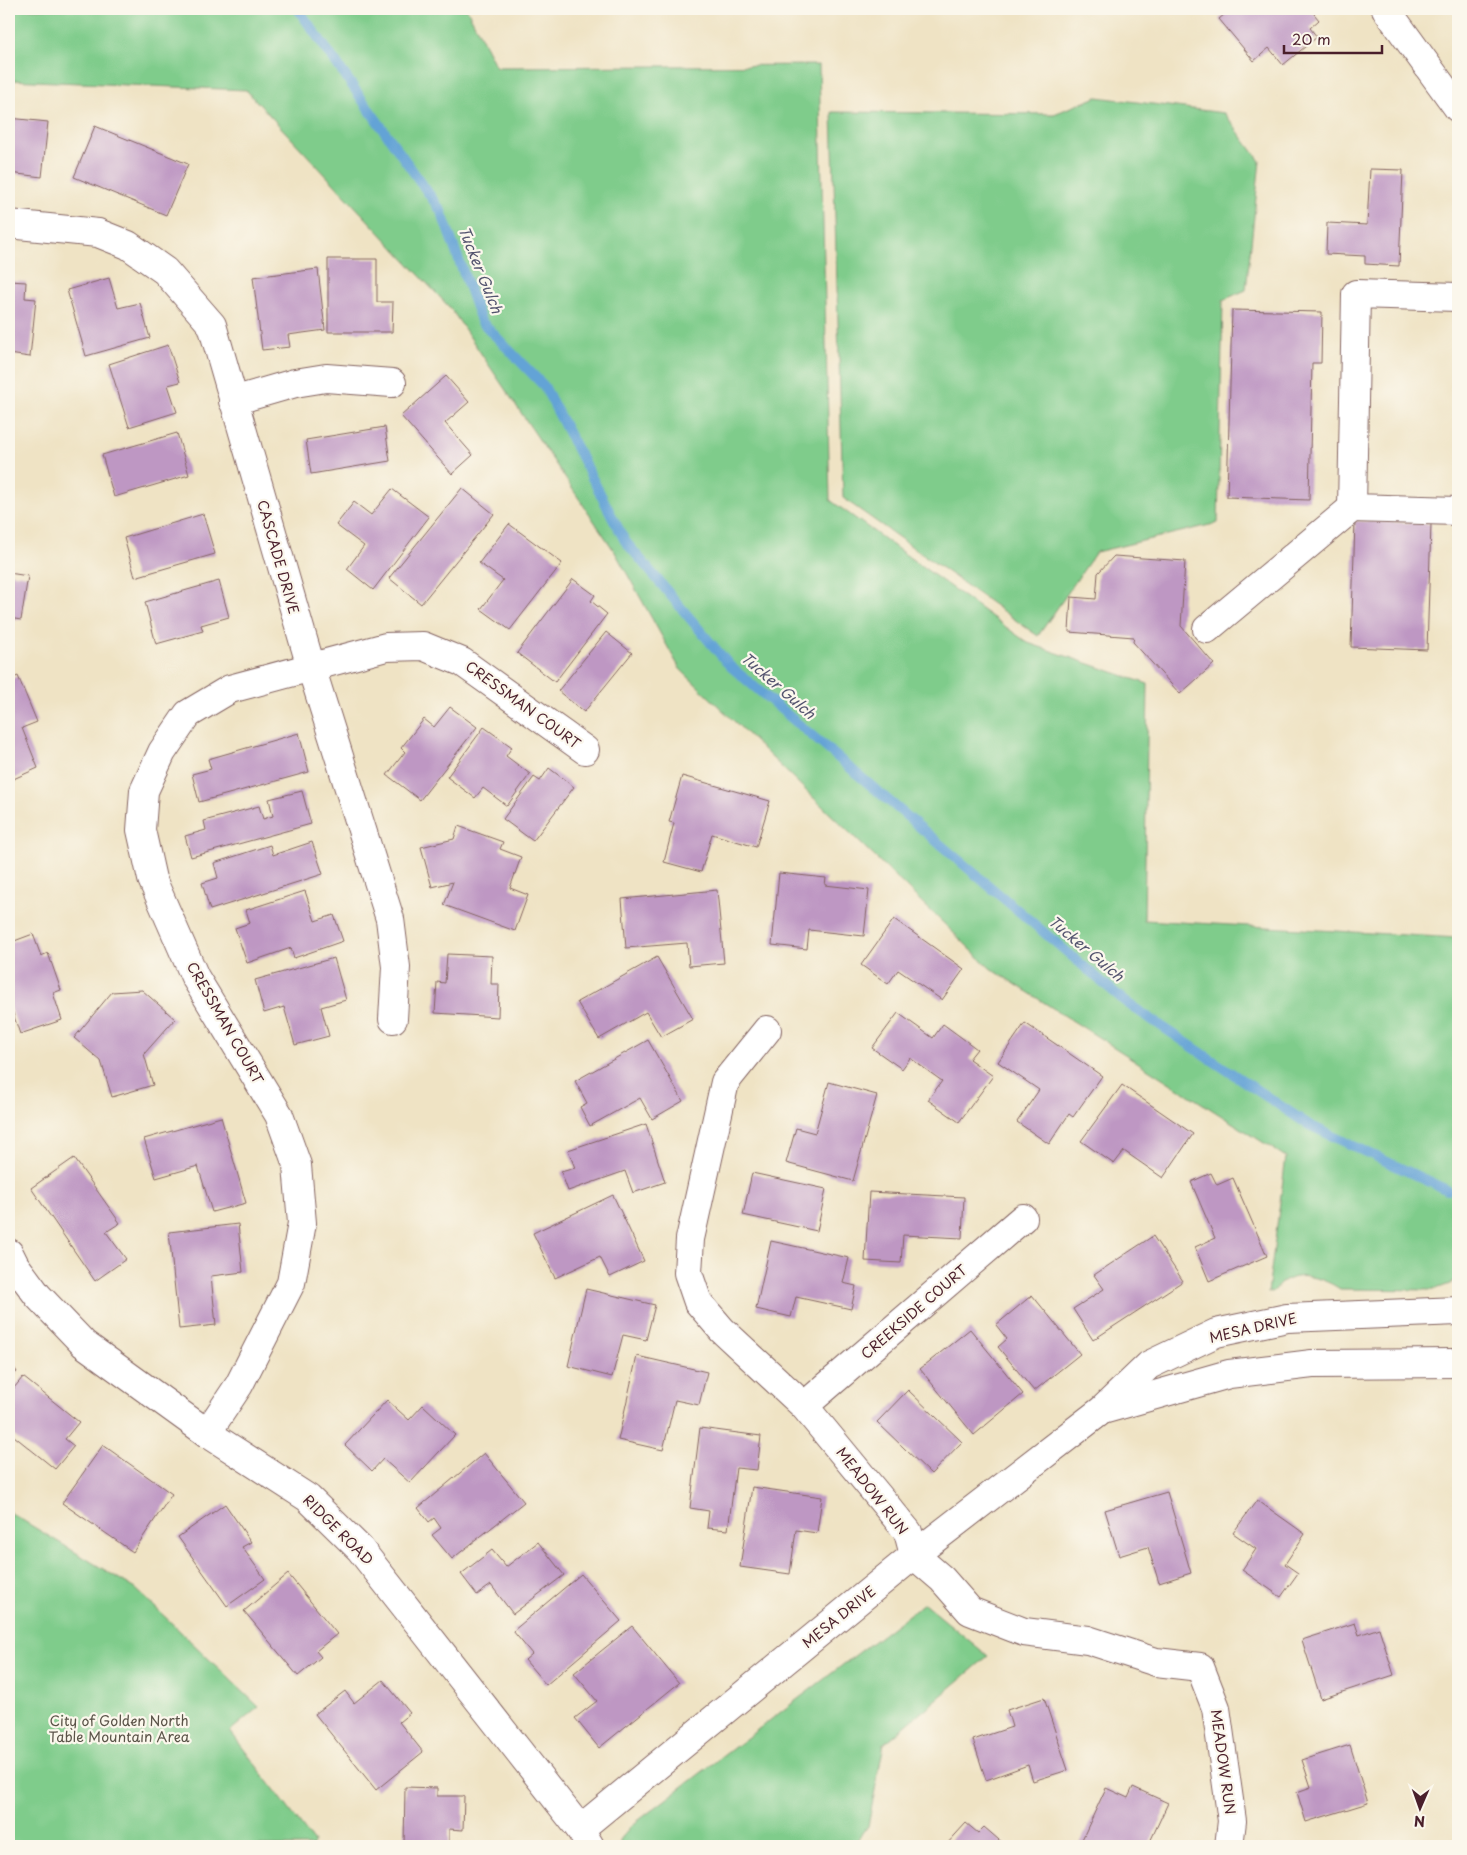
<svg xmlns="http://www.w3.org/2000/svg" width="1467" height="1855" font-family="'Playpen Sans',sans-serif">
<rect width="100%" height="100%" fill="#fbf7ec"/>
<filter id="ink" filterUnits="userSpaceOnUse"><feTurbulence type="fractalNoise" baseFrequency=".02" numOctaves="2"/><feDisplacementMap in="SourceGraphic" scale="10" xChannelSelector="R" yChannelSelector="G"/><feConvolveMatrix kernelMatrix="1 2 1 2 8 2 1 2 1" color-interpolation-filters="sRGB"/></filter>
<filter id="wash" filterUnits="userSpaceOnUse"><feTurbulence type="fractalNoise" baseFrequency=".0096" numOctaves="4" result="noise"/><feDisplacementMap in="SourceGraphic" scale="20" xChannelSelector="R" yChannelSelector="G"/><feGaussianBlur stdDeviation="1.12" result="paint"/><feColorMatrix in="noise" values="0 0 0 0 0 0 0 0 0 0 0 0 0 0 0 0 0 1.4 0 .05"/><feComposite in="paint" operator="in"/></filter>
<g filter="url(#wash)">
<rect width="100%" height="100%" fill="#efe3c4"/>
<g fill="#7fcc8b" stroke="#64765b">
<path d="M 9,9 L 467,9 L 496,67 L 819,65 L 830,500 L 1028,643 L 1148,684 L 1144,920 L 1458,938 L 1458,1278 L 1450,1284 L 1433,1290 L 1340,1289 C 1324,1278 1298,1270 1280,1284 C 1275,1289 1275,1292 1268,1293 L 1286,1157 L 990,968 L 680,669 L 615,552 L 451,309 L 246,90 L 9,80 Z"/>
<path d="M 1097,97 L 1224,113 L 1260,161 L 1246,290 L 1223,300 L 1218,523 L 1096,552 L 1038,636 L 843,498 L 832,112 L 1054,114 Z"/>
<path d="M 9,1512 L 136,1589 L 259,1707 L 230,1731 L 314,1842 L 313,1846 L 9,1846 Z"/>
<path d="M 924,1603 L 988,1656 L 884,1744 L 868,1826 L 853,1846 L 620,1846 L 620,1840 L 631,1826 Z"/>
</g>
<g fill="none" stroke-linecap="round" stroke-linejoin="round">
<path stroke="#64a3d6" stroke-width="10" d="M 298,9 L 441,211 L 481,321 L 544,386 L 625,541 L 730,666 L 1127,1003 L 1309,1125 L 1447,1190"/>
</g>
<g id="blocks">
<g fill="#be97c3">
<path d="M 1231,9 L 1310,9 L 1319,20 L 1310,28 L 1317,37 L 1283,65 L 1269,48 L 1254,61 L 1219,19 Z"/>
<path d="M 9,118 L 48,122 L 42,177 L 9,173 Z"/>
<path d="M 95,126 L 188,164 L 166,215 L 74,177 Z"/>
<path d="M 1370,169 L 1403,170 L 1399,266 L 1365,264 L 1365,256 L 1326,254 L 1327,223 L 1367,225 Z"/>
<path d="M 328,259 L 377,259 L 377,302 L 393,302 L 392,332 L 328,332 Z"/>
<path d="M 318,269 L 325,330 L 288,335 L 290,347 L 262,350 L 253,277 Z"/>
<path d="M 109,278 L 118,308 L 140,303 L 150,338 L 86,356 L 67,290 Z"/>
<path d="M 9,281 L 26,282 L 25,298 L 36,299 L 30,357 L 9,354 Z"/>
<path d="M 1232,310 L 1322,312 L 1321,363 L 1312,363 L 1309,500 L 1227,497 Z"/>
<path d="M 168,345 L 180,382 L 168,385 L 177,412 L 129,427 L 109,364 Z"/>
<path d="M 446,376 L 469,402 L 445,423 L 473,455 L 452,474 L 401,416 Z"/>
<path d="M 385,427 L 390,461 L 311,474 L 306,440 Z"/>
<path d="M 177,433 L 189,475 L 114,497 L 102,455 Z"/>
<path d="M 462,488 L 494,514 L 421,604 L 389,578 Z"/>
<path d="M 392,489 L 429,517 L 373,590 L 347,569 L 364,546 L 336,525 L 354,502 L 371,515 Z"/>
<path d="M 203,514 L 215,554 L 135,577 L 124,538 Z"/>
<path d="M 1355,521 L 1431,524 L 1427,650 L 1351,647 Z"/>
<path d="M 509,524 L 562,563 L 510,630 L 481,609 L 503,580 L 479,563 Z"/>
<path d="M 1114,556 L 1185,561 L 1181,626 L 1214,664 L 1180,694 L 1133,642 L 1134,637 L 1069,632 L 1071,597 L 1096,599 L 1098,573 Z"/>
<path d="M 9,573 L 28,576 L 21,620 L 9,618 Z"/>
<path d="M 573,579 L 595,595 L 591,601 L 607,614 L 555,682 L 517,653 Z"/>
<path d="M 219,581 L 229,617 L 201,625 L 203,631 L 156,644 L 145,602 Z"/>
<path d="M 606,632 L 632,653 L 584,712 L 558,691 Z"/>
<path d="M 18,676 L 37,722 L 22,728 L 38,768 L 9,781 L 9,680 Z"/>
<path d="M 450,707 L 477,727 L 420,800 L 387,775 L 405,752 L 401,748 L 424,719 L 434,727 Z"/>
<path d="M 484,727 L 512,747 L 506,756 L 530,774 L 507,806 L 483,788 L 475,798 L 447,777 Z"/>
<path d="M 299,733 L 309,772 L 199,802 L 192,774 L 211,769 L 208,759 Z"/>
<path d="M 549,768 L 574,787 L 533,841 L 503,819 L 534,777 L 540,781 Z"/>
<path d="M 682,776 L 770,801 L 756,847 L 712,834 L 701,872 L 664,862 L 674,823 L 669,822 Z"/>
<path d="M 302,791 L 311,824 L 191,857 L 185,836 L 206,830 L 204,821 L 259,806 L 263,819 L 273,816 L 269,799 Z"/>
<path d="M 458,826 L 503,842 L 500,849 L 521,857 L 510,888 L 528,895 L 515,931 L 444,905 L 453,882 L 432,887 L 421,847 L 454,839 Z"/>
<path d="M 312,842 L 323,874 L 210,910 L 202,883 L 218,878 L 214,863 L 270,845 L 273,855 Z"/>
<path d="M 779,873 L 826,878 L 825,885 L 869,890 L 864,936 L 809,930 L 807,949 L 772,945 Z"/>
<path d="M 717,890 L 724,963 L 689,966 L 687,943 L 626,948 L 622,899 Z"/>
<path d="M 305,891 L 315,921 L 334,915 L 343,941 L 294,958 L 291,948 L 247,963 L 235,928 L 250,923 L 246,910 Z"/>
<path d="M 894,919 L 964,969 L 942,1000 L 898,970 L 888,984 L 861,965 Z"/>
<path d="M 33,934 L 41,956 L 48,953 L 61,990 L 53,993 L 62,1020 L 20,1034 L 9,1002 L 9,943 Z"/>
<path d="M 447,954 L 492,956 L 491,984 L 499,984 L 498,1017 L 435,1013 L 437,982 L 445,983 Z"/>
<path d="M 657,957 L 693,1019 L 661,1037 L 646,1012 L 599,1039 L 577,1002 Z"/>
<path d="M 334,958 L 346,1000 L 321,1007 L 329,1036 L 295,1045 L 284,1007 L 264,1013 L 255,980 Z"/>
<path d="M 142,990 L 175,1019 L 144,1054 L 153,1085 L 112,1097 L 101,1061 L 74,1038 L 112,992 Z"/>
<path d="M 898,1013 L 933,1038 L 943,1024 L 977,1049 L 969,1059 L 993,1076 L 959,1122 L 928,1100 L 942,1081 L 910,1058 L 902,1069 L 872,1048 Z"/>
<path d="M 1025,1023 L 1102,1076 L 1073,1117 L 1069,1114 L 1049,1144 L 1017,1122 L 1039,1090 L 998,1062 Z"/>
<path d="M 648,1040 L 683,1101 L 652,1119 L 640,1098 L 590,1126 L 580,1107 L 587,1103 L 575,1081 Z"/>
<path d="M 829,1082 L 877,1095 L 853,1181 L 786,1163 L 796,1128 L 815,1133 Z"/>
<path d="M 1122,1085 L 1193,1134 L 1163,1178 L 1124,1151 L 1114,1164 L 1081,1141 Z"/>
<path d="M 221,1117 L 246,1203 L 212,1212 L 198,1166 L 156,1178 L 144,1139 Z"/>
<path d="M 646,1124 L 665,1182 L 633,1193 L 625,1171 L 568,1191 L 561,1172 L 575,1168 L 568,1150 Z"/>
<path d="M 74,1158 L 120,1223 L 106,1232 L 126,1259 L 95,1281 L 31,1188 Z"/>
<path d="M 752,1173 L 826,1189 L 817,1231 L 743,1215 Z"/>
<path d="M 1211,1173 L 1217,1185 L 1233,1178 L 1267,1256 L 1209,1281 L 1195,1247 L 1215,1238 L 1191,1182 Z"/>
<path d="M 869,1192 L 964,1197 L 962,1238 L 903,1235 L 901,1263 L 865,1261 Z"/>
<path d="M 613,1195 L 644,1261 L 610,1277 L 600,1257 L 555,1278 L 533,1233 Z"/>
<path d="M 238,1224 L 243,1272 L 211,1276 L 216,1325 L 179,1329 L 169,1232 Z"/>
<path d="M 1153,1236 L 1183,1281 L 1093,1340 L 1073,1309 L 1104,1289 L 1094,1275 Z"/>
<path d="M 771,1241 L 849,1258 L 843,1283 L 856,1286 L 851,1309 L 796,1297 L 791,1317 L 756,1309 Z"/>
<path d="M 586,1289 L 655,1305 L 646,1340 L 623,1335 L 612,1377 L 568,1366 Z"/>
<path d="M 1032,1295 L 1080,1354 L 1034,1391 L 998,1347 L 1007,1339 L 996,1325 Z"/>
<path d="M 970,1329 L 1023,1394 L 974,1435 L 920,1369 Z"/>
<path d="M 637,1356 L 707,1372 L 699,1405 L 675,1400 L 663,1450 L 618,1440 Z"/>
<path d="M 9,1360 L 17,1372 L 9,1377 Z"/>
<path d="M 23,1377 L 79,1422 L 65,1439 L 74,1446 L 55,1469 L 9,1432 L 9,1394 Z"/>
<path d="M 908,1390 L 962,1442 L 931,1474 L 877,1422 Z"/>
<path d="M 387,1400 L 409,1420 L 423,1405 L 455,1435 L 410,1483 L 383,1459 L 372,1471 L 345,1445 Z"/>
<path d="M 700,1428 L 761,1436 L 757,1470 L 736,1468 L 728,1530 L 707,1528 L 709,1511 L 690,1508 Z"/>
<path d="M 103,1445 L 172,1494 L 133,1552 L 62,1503 Z"/>
<path d="M 484,1453 L 524,1502 L 452,1559 L 432,1535 L 441,1528 L 434,1518 L 429,1522 L 418,1508 Z"/>
<path d="M 752,1487 L 822,1497 L 817,1533 L 796,1530 L 790,1574 L 740,1567 Z"/>
<path d="M 1167,1492 L 1191,1573 L 1159,1583 L 1148,1547 L 1119,1556 L 1105,1510 Z"/>
<path d="M 1257,1500 L 1305,1534 L 1285,1564 L 1298,1573 L 1281,1597 L 1242,1570 L 1256,1549 L 1233,1533 Z"/>
<path d="M 225,1504 L 251,1542 L 242,1547 L 265,1579 L 227,1606 L 178,1537 Z"/>
<path d="M 538,1542 L 564,1575 L 513,1614 L 491,1585 L 477,1595 L 461,1574 L 492,1550 L 506,1567 Z"/>
<path d="M 288,1574 L 337,1634 L 316,1651 L 321,1657 L 298,1676 L 244,1611 Z"/>
<path d="M 581,1574 L 621,1621 L 546,1685 L 525,1660 L 532,1654 L 513,1631 Z"/>
<path d="M 1355,1623 L 1359,1635 L 1379,1628 L 1394,1675 L 1321,1699 L 1302,1640 Z"/>
<path d="M 632,1626 L 679,1683 L 599,1748 L 575,1718 L 597,1701 L 574,1673 Z"/>
<path d="M 383,1680 L 410,1713 L 399,1722 L 423,1752 L 376,1790 L 315,1714 L 345,1691 L 354,1703 Z"/>
<path d="M 1044,1698 L 1068,1770 L 1033,1781 L 1028,1765 L 986,1780 L 973,1740 L 1012,1727 L 1007,1710 Z"/>
<path d="M 1350,1745 L 1368,1803 L 1306,1822 L 1297,1792 L 1311,1787 L 1302,1760 Z"/>
<path d="M 405,1787 L 437,1788 L 437,1796 L 464,1796 L 463,1830 L 449,1829 L 449,1846 L 404,1846 Z"/>
<path d="M 1133,1787 L 1168,1803 L 1148,1846 L 1127,1846 L 1122,1844 L 1122,1846 L 1079,1846 L 1106,1788 L 1128,1798 Z"/>
<path d="M 966,1823 L 978,1833 L 984,1827 L 1006,1846 L 945,1846 Z"/>
</g>
</g>
</g>
<g filter="url(#ink)">
<use href="#blocks" fill-opacity="0" stroke="#846461" stroke-width="1"/>
<g fill="none" stroke-linecap="round" stroke-linejoin="round">
<defs>
<g id="minor">
<path d="M 1386,9 L 1458,108"/>
<path d="M 9,224 L 98,233 L 128,245 L 165,271 L 212,325 L 311,667 L 390,919 L 396,967 L 393,1019"/>
<path d="M 1458,297 L 1356,294 L 1352,508 L 1458,511"/>
<path d="M 233,401 L 295,383 L 326,378 L 392,383"/>
<path d="M 1207,629 L 1352,508"/>
<path d="M 767,1030 L 725,1082 L 690,1239 L 688,1273 L 698,1302 L 722,1330 L 804,1406 L 908,1532 L 914,1555 L 942,1579 L 970,1611 L 1024,1632 L 1088,1640 L 1156,1662 L 1200,1667 L 1216,1708 L 1232,1821 L 1229,1846"/>
<path d="M 9,1253 L 15,1265 L 38,1296 L 84,1344 L 207,1433 L 308,1498 L 360,1549 L 580,1829 L 590,1846"/>
<path d="M 804,1406 L 1023,1218"/>
<path d="M 1106,1409 L 1229,1374 L 1312,1364 L 1458,1363"/>
<path d="M 207,1433 L 239,1385 L 291,1283 L 302,1223 L 297,1165 L 279,1115 L 195,977 L 152,879 L 141,830 L 144,791 L 162,752 L 188,714 L 230,689 L 386,647 L 423,646 L 462,662 L 585,750"/>
<path d="M 580,1829 L 914,1555 L 1102,1410 L 1149,1365 L 1216,1333 L 1287,1318 L 1458,1311"/>
</g>
</defs>
<use href="#minor" stroke="#846461" stroke-width="30"/>
<use href="#minor" stroke="#fff" stroke-width="28"/>
</g>
</g>
<g text-anchor="middle" stroke-width="4.5" stroke-linejoin="round" paint-order="stroke">
<g font-size="14" fill="#4a1f2b" stroke="#fbf7ec">
<text transform="translate(278 557) rotate(74)" y="5">CASCADE DRIVE</text>
<text transform="translate(523 705) rotate(36)" y="5">CRESSMAN COURT</text>
<text transform="translate(225 1023) rotate(60)" y="5">CRESSMAN COURT</text>
<text transform="translate(914 1312) rotate(-41)" y="5">CREEKSIDE COURT</text>
<text transform="translate(1253 1328) rotate(-13)" y="5">MESA DRIVE</text>
<text transform="translate(872 1491) rotate(52)" y="5">MEADOW RUN</text>
<text transform="translate(338 1530) rotate(45)" y="5">RIDGE ROAD</text>
<text transform="translate(839 1617) rotate(-39)" y="5">MESA DRIVE</text>
<text transform="translate(1223 1762) rotate(82)" y="5">MEADOW RUN</text>
</g>
<g font-size="14" fill="#5a5348" stroke="#fbf7ec">
<text x="119" y="1726">City of Golden North<tspan x="119" dy="16">Table Mountain Area</tspan></text>
</g>
<g font-size="15" font-style="italic" fill="#54546f" stroke="#fbf7ec">
<text transform="translate(480 270) rotate(68)" y="5">Tucker Gulch</text>
<text transform="translate(778 686) rotate(41)" y="5">Tucker Gulch</text>
<text transform="translate(1086 949) rotate(40)" y="5">Tucker Gulch</text>
</g>
</g>
<rect width="1467" height="1855" fill="none" stroke="#fbf7ec" stroke-width="30"/>
<g transform="translate(1420 1808) rotate(182)" stroke="#fbf7ec" stroke-width="4" paint-order="stroke">
<path d="M0-4L9 19L0 12L-9 19Z" fill="#4a1f2b"/>
<text y="-8" font-size="14" font-weight="bold" text-anchor="middle" fill="#4a1f2b">N</text>
</g>
<path d="M1284 45v8h98v-8" fill="none" stroke="#4a1f2b" stroke-width="2.5"/>
<text x="1292" y="45" font-size="15" fill="#4a1f2b" stroke="#fbf7ec" stroke-width="4" paint-order="stroke">20 m</text>
</svg>
